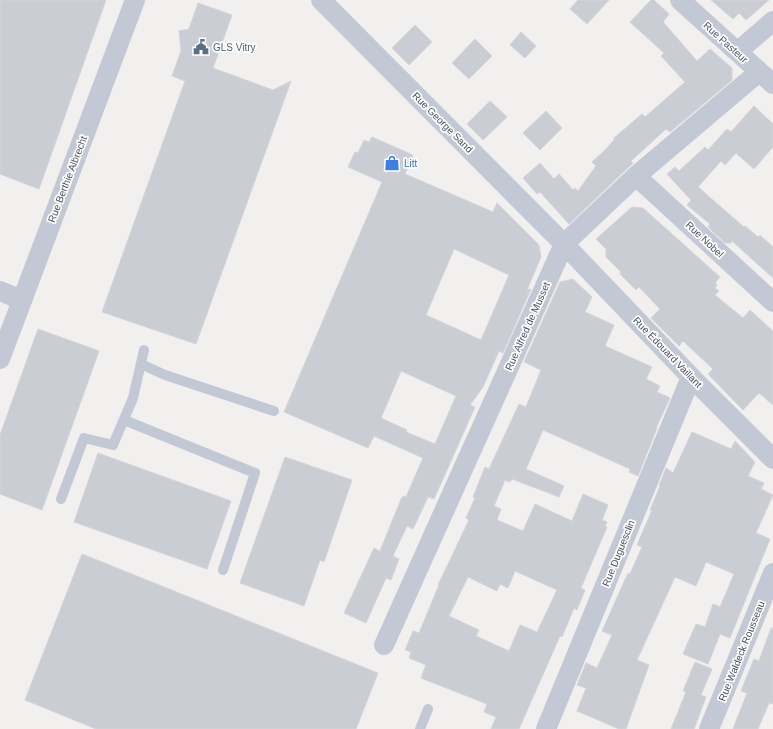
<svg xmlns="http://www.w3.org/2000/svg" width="773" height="729" font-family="Helvetica,sans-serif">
<rect width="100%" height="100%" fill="#f2efef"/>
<g fill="#cbcdd5" stroke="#d3d4db" fill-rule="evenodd">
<path d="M 0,0 L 106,0 L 39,189 L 0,174 Z"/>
<path d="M 578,0 L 609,0 L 587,24 L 570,9 Z"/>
<path d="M 651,0 L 654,0 L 669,14 L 663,22 L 697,61 L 710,49 L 732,68 L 732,80 L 670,132 L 666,129 L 631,161 L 633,163 L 569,224 L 540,192 L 537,194 L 523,178 L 540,163 L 554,179 L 559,174 L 573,190 L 575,188 L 578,191 L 596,166 L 592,162 L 604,151 L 614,140 L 614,138 L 642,114 L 645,117 L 685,82 L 661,56 L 664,53 L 630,22 Z"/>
<path d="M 711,0 L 769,0 L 746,20 L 739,13 L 733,19 Z"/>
<path d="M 198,3 L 232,15 L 213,68 L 273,90 L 291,81 L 196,344 L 102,312 L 185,81 L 172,76 L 181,51 L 179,31 L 189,29 Z"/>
<path d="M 415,25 L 432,42 L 409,65 L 392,48 Z"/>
<path d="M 521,32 L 536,46 L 525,58 L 510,45 Z"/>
<path d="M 475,39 L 492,56 L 469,79 L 452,63 Z"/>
<path d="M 490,101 L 507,117 L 483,140 L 467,124 Z"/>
<path d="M 754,106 L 773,124 L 773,147 L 754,169 L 736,153 L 725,165 L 721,161 L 698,187 L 744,227 L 745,226 L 758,237 L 760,235 L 773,247 L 773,278 L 732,241 L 731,243 L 725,243 L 708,227 L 710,224 L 687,205 L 691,200 L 667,174 L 675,167 L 679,171 L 705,147 L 708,150 L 727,129 L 731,132 Z"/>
<path d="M 546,111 L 562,128 L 540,150 L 523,133 Z"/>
<path d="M 372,137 L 413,155 L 405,174 L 493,212 L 497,203 L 539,245 L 541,257 L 527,290 L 531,289 L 503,353 L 499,351 L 483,387 L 470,405 L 475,407 L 434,499 L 428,497 L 413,529 L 407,526 L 393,556 L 399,559 L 391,580 L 386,578 L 366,623 L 344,613 L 374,548 L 380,551 L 401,499 L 403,496 L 406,497 L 423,458 L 374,436 L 368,448 L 284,412 L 382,182 L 348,167 L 355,152 L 358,153 L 364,140 L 369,142 ZM 454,249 L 509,275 L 481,340 L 426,315 ZM 401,371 L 456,396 L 435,444 L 406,432 L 407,430 L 381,418 Z"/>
<path d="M 632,207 L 643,208 L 720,277 L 715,283 L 717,285 L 715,288 L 719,291 L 715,295 L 743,318 L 750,310 L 773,331 L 773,405 L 759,393 L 743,410 L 708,374 L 713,369 L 683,341 L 679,346 L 651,318 L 660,309 L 639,287 L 636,290 L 620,274 L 621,272 L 606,257 L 606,249 L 596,239 Z"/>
<path d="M 573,279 L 592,297 L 585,312 L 614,325 L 605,346 L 652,367 L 646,379 L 660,386 L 657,392 L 670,398 L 656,428 L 657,428 L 638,476 L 629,472 L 630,469 L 543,430 L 526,469 L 564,486 L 559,497 L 512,479 L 510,482 L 505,480 L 494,506 L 501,509 L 497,520 L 523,531 L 535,504 L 572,521 L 583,494 L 608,505 L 602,520 L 607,522 L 605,526 L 607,527 L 581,588 L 585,590 L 577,610 L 574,608 L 562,637 L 560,636 L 519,729 L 491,729 L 496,717 L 484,712 L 487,704 L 421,678 L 426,665 L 409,658 L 411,652 L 405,650 L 413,631 L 419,633 L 439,585 L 438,585 L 469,520 L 466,518 L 475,498 L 473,497 L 485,467 L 489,469 L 519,404 L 526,407 L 541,370 L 524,362 L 560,282 ZM 515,571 L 557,590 L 537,632 L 520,625 L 509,651 L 476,636 L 479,630 L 449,616 L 468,577 L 497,591 L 500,584 L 508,588 Z"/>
<path d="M 38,329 L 99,351 L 42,510 L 0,494 L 0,435 Z"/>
<path d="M 692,432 L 731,449 L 735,441 L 755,462 L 748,476 L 764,483 L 761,489 L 773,495 L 756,533 L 770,539 L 730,638 L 720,634 L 708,664 L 683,654 L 696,624 L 705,627 L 713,604 L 720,607 L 734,574 L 706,562 L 696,586 L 675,577 L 637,660 L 649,665 L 626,729 L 619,729 L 577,711 L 586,688 L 577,685 L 586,663 L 597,668 L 612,635 L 602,631 L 628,573 L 630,574 L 642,547 L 637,545 L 652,510 L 650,510 L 660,486 L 659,486 L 666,468 L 673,473 Z"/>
<path d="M 98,453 L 231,501 L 207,569 L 74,522 Z"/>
<path d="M 285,457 L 352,480 L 324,562 L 320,560 L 304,606 L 240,583 Z"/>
<path d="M 82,554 L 378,673 L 356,729 L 96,729 L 25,700 Z"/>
<path d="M 771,628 L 773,628 L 773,704 L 769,703 L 758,729 L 733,729 L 747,693 L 741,691 L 754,659 L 759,661 Z"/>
<path d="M 695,662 L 712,669 L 701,695 L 706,697 L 694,729 L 671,729 L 686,692 L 683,691 Z"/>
</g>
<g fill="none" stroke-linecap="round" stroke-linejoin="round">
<g stroke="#c2c8d4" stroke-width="10">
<path d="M 141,364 L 165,375 L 274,411"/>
<path d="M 124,420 L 255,473 L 223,570"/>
<path d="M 61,499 L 84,438 L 113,445 L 133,398 L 144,350"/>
<path d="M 420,729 L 428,709"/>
</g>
<g stroke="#c2c8d4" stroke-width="20">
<path d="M 321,0 L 564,244 L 691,377 L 773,459"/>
<path d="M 680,0 L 773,84"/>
<path d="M 734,49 L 743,47 L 773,21"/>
<path d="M 636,176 L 773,302"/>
<path d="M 0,291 L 22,300"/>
<path d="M 0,359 L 135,0"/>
<path d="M 384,645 L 564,244 L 636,176 L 759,72"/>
<path d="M 546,729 L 691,377"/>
<path d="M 709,729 L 773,573"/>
</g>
</g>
<defs>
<symbol id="civic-bare" viewBox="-9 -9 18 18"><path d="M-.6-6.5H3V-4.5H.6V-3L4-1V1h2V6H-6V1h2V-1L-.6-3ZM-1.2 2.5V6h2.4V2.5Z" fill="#5c6f8a" stroke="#fff" stroke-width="2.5" paint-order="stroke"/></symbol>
<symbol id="shop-bare" viewBox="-9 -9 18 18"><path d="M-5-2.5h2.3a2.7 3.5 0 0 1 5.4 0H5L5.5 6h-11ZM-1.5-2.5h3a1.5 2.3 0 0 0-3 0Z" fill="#3f7fe0" stroke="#fff" stroke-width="2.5" paint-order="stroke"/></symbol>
</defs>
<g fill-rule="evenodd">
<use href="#civic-bare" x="190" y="36" width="22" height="22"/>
<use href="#shop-bare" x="381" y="152" width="22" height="22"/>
</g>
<g text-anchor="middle" stroke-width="3.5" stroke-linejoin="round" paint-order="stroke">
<g font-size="10" fill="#474e5d" stroke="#fff">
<text transform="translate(726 42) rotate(42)" y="4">Rue Pasteur</text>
<text transform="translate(443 122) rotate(45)" y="4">Rue George Sand</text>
<text transform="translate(67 179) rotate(-69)" y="4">Rue Berthie Albrecht</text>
<text transform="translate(705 239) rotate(43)" y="4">Rue Nobel</text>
<text transform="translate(527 326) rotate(-66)" y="4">Rue Alfred de Musset</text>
<text transform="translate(668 352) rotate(46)" y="4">Rue Édouard Vaillant</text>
<text transform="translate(618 553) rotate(-68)" y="4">Rue Duguesclin</text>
<text transform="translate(741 651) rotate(-68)" y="4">Rue Waldeck Rousseau</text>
</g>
<g font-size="10" fill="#4e5e75" stroke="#fff" text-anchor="start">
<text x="213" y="51">GLS Vitry</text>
</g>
<g font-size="10" fill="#366cbe" stroke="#fff" text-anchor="start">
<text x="404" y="167">Litt</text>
</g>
</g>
</svg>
